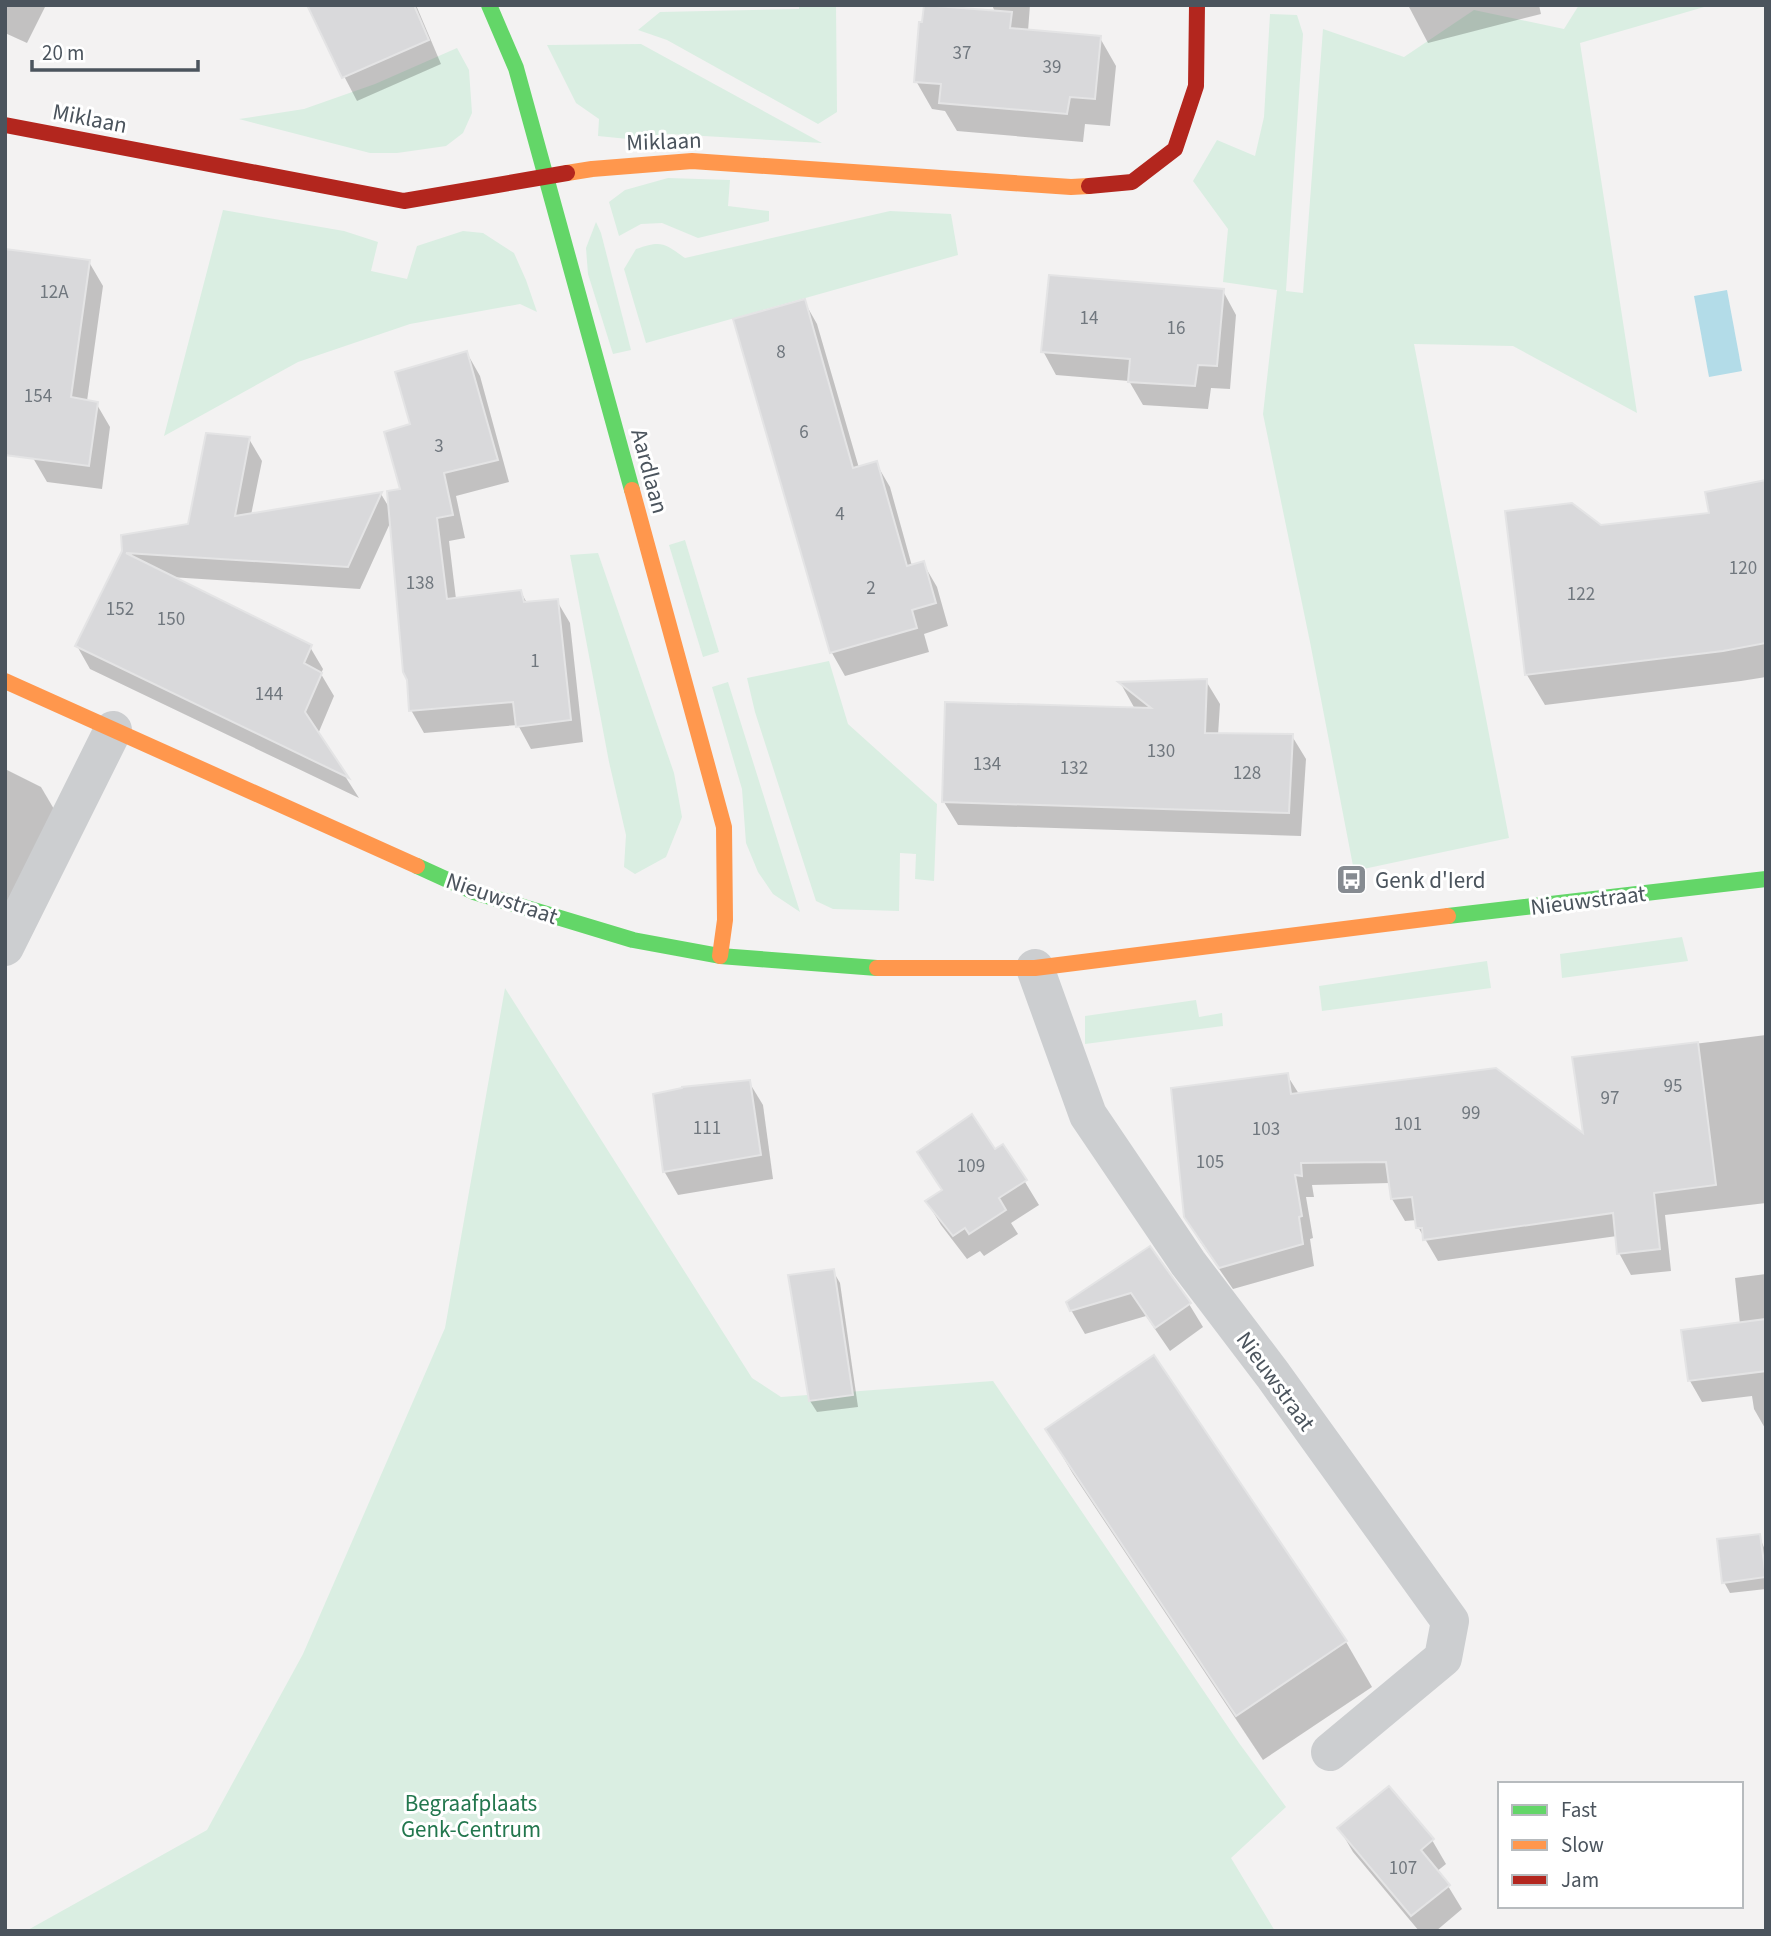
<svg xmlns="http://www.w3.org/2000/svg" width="1771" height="1936" font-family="'Source Sans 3',sans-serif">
<rect width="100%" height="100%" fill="#f3f2f2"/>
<g fill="#daeee2">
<path d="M 799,5 L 836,5 L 837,112 L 818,124 L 667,40 L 638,30 L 660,12 L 799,9 Z"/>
<path d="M 1579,5 L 1711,5 L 1580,43 L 1637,413 L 1513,346 L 1414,344 L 1509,838 L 1354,871 L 1310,642 L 1263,414 L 1277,290 L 1223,282 L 1228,229 L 1193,181 L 1217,140 L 1255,156 L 1264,117 L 1270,14 L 1297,15 L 1303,34 L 1286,291 L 1303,293 L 1323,29 L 1404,57 L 1474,10 L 1564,29 Z"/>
<path d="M 641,44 L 822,143 L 669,134 L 628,139 L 598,136 L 599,119 L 576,103 L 547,45 Z"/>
<path d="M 457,48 L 469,70 L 472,113 L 463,133 L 446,146 L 397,153 L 370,153 L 239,119 L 304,109 L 375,84 Z"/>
<path d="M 668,178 L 730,180 L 728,206 L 769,211 L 769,221 L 698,238 L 662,223 L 641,224 L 619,236 L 609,202 L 625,190 Z"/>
<path d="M 223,210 L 344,231 L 378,242 L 371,271 L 407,279 L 417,246 L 463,231 L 483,233 L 514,253 L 526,280 L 537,312 L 520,304 L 410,324 L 298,362 L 164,436 Z"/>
<path d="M 890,211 L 951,214 L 958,255 L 646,343 L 624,269 L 636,249 C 662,240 664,243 685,258 Z"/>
<path d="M 596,222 L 601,233 L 631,350 L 613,354 L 588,274 L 586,248 Z"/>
<path d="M 685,540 L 719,652 L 703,657 L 669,545 Z"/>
<path d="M 598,553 L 674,773 L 682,817 L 666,857 L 635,874 L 624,867 L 626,835 L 609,762 L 570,555 Z"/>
<path d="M 829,661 L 848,724 L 937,804 L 934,881 L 915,879 L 916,854 L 900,853 L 899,911 L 833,909 L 816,901 L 755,712 L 747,678 Z"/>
<path d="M 728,682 L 800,912 L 773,894 L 758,872 L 746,843 L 742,789 L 712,687 Z"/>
<path d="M 1682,937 L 1688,961 L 1562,978 L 1560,954 Z"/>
<path d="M 1487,961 L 1491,988 L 1322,1011 L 1319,986 Z"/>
<path d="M 505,988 L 752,1378 L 781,1397 L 993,1381 L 1239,1743 L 1286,1807 L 1231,1858 L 1275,1931 L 26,1931 L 207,1830 L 303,1654 L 445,1328 Z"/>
<path d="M 1196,1000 L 1199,1017 L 1222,1013 L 1223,1026 L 1085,1044 L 1085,1016 Z"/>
</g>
<path fill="#b3dce8" d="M 1727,290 L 1742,371 L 1709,377 L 1694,296 Z"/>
<g fill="#0003">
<path d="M 5,5 L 46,5 L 27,43 L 5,33 Z"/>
<path d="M 307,5 L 416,5 L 441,64 L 357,101 Z"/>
<path d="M 992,5 L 1030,5 L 1028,31 L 1100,38 L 1116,66 L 1110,126 L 1085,124 L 1083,142 L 957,131 L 945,111 L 932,109 L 916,81 L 995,12 Z"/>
<path d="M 1408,5 L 1539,5 L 1541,14 L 1428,43 Z"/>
<path d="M 89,262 L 103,286 L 87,401 L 96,403 L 110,427 L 102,489 L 47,482 L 33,458 Z"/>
<path d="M 1223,291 L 1236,315 L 1230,389 L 1211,388 L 1208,409 L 1143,405 L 1129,381 L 1056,375 L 1043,351 Z"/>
<path d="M 804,301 L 817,324 L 859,468 L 876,463 L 890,487 L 912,566 L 923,563 L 937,587 L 948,626 L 924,634 L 929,652 L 845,676 L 832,653 L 736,321 Z"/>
<path d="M 467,353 L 480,376 L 509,482 L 456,496 L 465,538 L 449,541 L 456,599 L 521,592 L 527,603 L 557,601 L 570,623 L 583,742 L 531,749 L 518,725 L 424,733 L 411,710 L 391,521 L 360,589 L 170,577 L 310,647 L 323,669 L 321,674 L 334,696 L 318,734 L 359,798 L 90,669 L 77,646 L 123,551 L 189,525 L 249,439 L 262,461 L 251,515 L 381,494 L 390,509 L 402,490 L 413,425 Z"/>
<path d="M 1766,482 L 1766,677 L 1741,681 L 1545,705 L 1527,675 L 1600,526 L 1711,514 Z"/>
<path d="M 1206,681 L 1220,704 L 1218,735 L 1292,736 L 1306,759 L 1301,836 L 958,825 L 944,802 L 1135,709 L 1121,684 Z"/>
<path d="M 5,769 L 41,787 L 61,821 L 5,935 Z"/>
<path d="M 1766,1035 L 1766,1203 L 1665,1215 L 1671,1271 L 1631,1275 L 1619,1253 L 1617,1236 L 1438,1261 L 1418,1227 L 1417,1220 L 1405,1221 L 1392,1199 L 1390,1183 L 1312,1185 L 1314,1197 L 1306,1197 L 1313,1238 L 1310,1239 L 1314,1266 L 1233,1289 L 1199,1240 L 1185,1217 L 1287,1075 L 1299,1094 L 1585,1137 L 1574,1059 Z"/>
<path d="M 749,1082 L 763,1105 L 773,1179 L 678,1195 L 664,1171 Z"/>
<path d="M 1003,1146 L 1039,1205 L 1011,1223 L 1018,1234 L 984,1256 L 980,1251 L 967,1259 L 941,1225 L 927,1202 Z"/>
<path d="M 1149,1248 L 1189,1304 L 1203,1327 L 1170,1351 L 1146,1316 L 1085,1334 L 1071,1310 Z"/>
<path d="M 833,1271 L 840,1283 L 858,1407 L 817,1412 L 810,1401 Z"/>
<path d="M 1766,1274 L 1766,1430 L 1754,1409 L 1752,1396 L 1702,1402 L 1690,1381 L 1740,1324 L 1735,1278 Z"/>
<path d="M 1153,1357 L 1346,1642 L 1372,1687 L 1263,1760 L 1073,1474 L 1047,1430 Z"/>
<path d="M 1759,1536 L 1766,1552 L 1766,1589 L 1730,1593 L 1724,1582 Z"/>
<path d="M 1339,1828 L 1432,1840 L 1446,1864 L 1436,1872 L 1448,1886 L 1462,1909 L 1436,1931 L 1419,1931 L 1353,1852 Z"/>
</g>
<g fill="#d9d9db" stroke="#e4e4e5" stroke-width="2">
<path d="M 307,5 L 414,5 L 429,40 L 342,78 Z"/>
<path d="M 924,5 L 1012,12 L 1010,28 L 1101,36 L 1095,99 L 1070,97 L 1067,114 L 939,103 L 941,84 L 914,82 L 919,22 L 922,22 Z"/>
<path d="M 5,249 L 90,260 L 71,397 L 98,402 L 89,466 L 5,455 Z"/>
<path d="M 1049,275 L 1224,289 L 1217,366 L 1198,365 L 1195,386 L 1128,382 L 1130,359 L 1041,352 Z"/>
<path d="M 805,299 L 853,468 L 877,461 L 907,566 L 924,561 L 936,603 L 912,610 L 917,628 L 830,653 L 733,319 Z"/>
<path d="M 467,351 L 498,460 L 444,473 L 453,515 L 437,518 L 447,599 L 521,590 L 524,602 L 558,599 L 571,720 L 516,727 L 513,702 L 409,711 L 407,680 L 403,672 L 387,491 L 400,489 L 384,432 L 410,424 L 395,372 Z"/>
<path d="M 206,433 L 250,437 L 235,516 L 382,492 L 348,567 L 126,553 L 312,645 L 304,663 L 322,673 L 305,712 L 349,778 L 75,646 L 122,551 L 121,535 L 188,524 Z"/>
<path d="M 1766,480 L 1766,643 L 1723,651 L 1525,675 L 1505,511 L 1572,503 L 1601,525 L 1709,513 L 1705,492 Z"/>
<path d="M 1207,679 L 1205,733 L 1293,734 L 1289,813 L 942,802 L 945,702 L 1151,708 L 1118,682 Z"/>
<path d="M 1698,1042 L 1716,1185 L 1654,1193 L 1660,1249 L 1617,1254 L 1613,1213 L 1423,1240 L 1422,1228 L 1416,1228 L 1412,1197 L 1391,1199 L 1386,1162 L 1301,1163 L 1302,1176 L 1295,1175 L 1302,1216 L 1299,1217 L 1303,1244 L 1219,1268 L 1184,1217 L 1171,1088 L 1288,1073 L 1291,1094 L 1496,1068 L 1583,1133 L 1572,1057 Z"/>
<path d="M 750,1080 L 761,1155 L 663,1172 L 653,1094 L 682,1088 L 682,1087 Z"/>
<path d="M 972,1114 L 995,1149 L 1003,1144 L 1027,1180 L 999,1198 L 1006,1210 L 969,1234 L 965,1228 L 953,1236 L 925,1201 L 942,1190 L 917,1152 Z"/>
<path d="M 1150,1246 L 1191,1303 L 1155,1328 L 1131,1293 L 1070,1311 L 1066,1302 Z"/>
<path d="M 834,1269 L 853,1395 L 809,1401 L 788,1275 Z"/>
<path d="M 1766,1319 L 1766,1371 L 1688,1381 L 1681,1330 Z"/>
<path d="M 1154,1355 L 1347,1641 L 1236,1716 L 1045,1429 Z"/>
<path d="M 1760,1534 L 1766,1577 L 1722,1583 L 1717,1539 Z"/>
<path d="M 1389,1786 L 1434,1839 L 1421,1850 L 1450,1885 L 1411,1916 L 1337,1828 Z"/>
</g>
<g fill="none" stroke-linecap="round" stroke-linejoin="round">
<g stroke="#ccced0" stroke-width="38">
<path d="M 5,947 L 113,730"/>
<path d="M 1035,968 L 1088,1115 L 1188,1263 L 1273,1375 L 1450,1621 L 1443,1658 L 1330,1752"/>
</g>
<g stroke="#63d668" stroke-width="16">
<path d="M 489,5 L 516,68 L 632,490"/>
<path d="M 417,866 L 474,892 L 633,940 L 720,956 L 877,968"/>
<path d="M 1448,916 L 1766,879"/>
</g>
<g stroke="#ff974d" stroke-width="16">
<path d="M 567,173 L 592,169 L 692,161 L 1071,187 L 1089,186"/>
<path d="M 632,490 L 724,827 L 725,920 L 720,956"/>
<path d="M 5,681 L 417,866"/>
<path d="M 877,968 L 1035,968 L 1448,916"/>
</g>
<g stroke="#b3261e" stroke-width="16">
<path d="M 5,125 L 404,201 L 567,173"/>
<path d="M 1089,186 L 1132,182 L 1175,149 L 1196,86 L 1197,5"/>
</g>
</g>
<defs>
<symbol id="bus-square" viewBox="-11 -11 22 22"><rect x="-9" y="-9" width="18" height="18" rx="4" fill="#868b91" stroke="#fff"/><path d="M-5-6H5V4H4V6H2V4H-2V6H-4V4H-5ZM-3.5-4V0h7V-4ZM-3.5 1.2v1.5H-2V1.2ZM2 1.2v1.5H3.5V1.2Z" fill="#fff"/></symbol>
</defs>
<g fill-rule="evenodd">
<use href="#bus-square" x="1334" y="862" width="35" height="35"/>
</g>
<g text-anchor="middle" stroke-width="6" stroke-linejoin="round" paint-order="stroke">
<g font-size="19" fill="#70777e">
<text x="962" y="59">37</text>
<text x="1052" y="73">39</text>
<text x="54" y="298">12A</text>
<text x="1089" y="324">14</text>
<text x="1176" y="334">16</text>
<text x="781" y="358">8</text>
<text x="38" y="402">154</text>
<text x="804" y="438">6</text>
<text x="439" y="452">3</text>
<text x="840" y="520">4</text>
<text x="1743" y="574">120</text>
<text x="420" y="589">138</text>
<text x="871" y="594">2</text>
<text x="1581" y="600">122</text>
<text x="120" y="615">152</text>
<text x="171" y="625">150</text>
<text x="535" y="667">1</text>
<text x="269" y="700">144</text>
<text x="1161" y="757">130</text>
<text x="987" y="770">134</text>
<text x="1074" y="774">132</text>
<text x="1247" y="779">128</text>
<text x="1673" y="1092">95</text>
<text x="1610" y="1104">97</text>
<text x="1471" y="1119">99</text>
<text x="1408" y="1130">101</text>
<text x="707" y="1134">111</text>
<text x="1266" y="1135">103</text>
<text x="1210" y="1168">105</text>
<text x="971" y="1172">109</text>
<text x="1403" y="1874">107</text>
</g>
<g font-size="23" fill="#4b545d" stroke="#fff">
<text transform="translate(90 118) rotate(11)" y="8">Miklaan</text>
<text transform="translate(664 141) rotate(-2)" y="8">Miklaan</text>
<text transform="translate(650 471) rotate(75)" y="8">Aardlaan</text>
<text transform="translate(502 898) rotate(19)" y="8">Nieuwstraat</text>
<text transform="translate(1588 900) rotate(-7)" y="8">Nieuwstraat</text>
<text transform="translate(1276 1381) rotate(54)" y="8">Nieuwstraat</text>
</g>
<g font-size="23" fill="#4b545d" stroke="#fff" text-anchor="start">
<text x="1375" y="888">Genk d'Ierd</text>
</g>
<g font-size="23" fill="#23774e" stroke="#fff">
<text x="471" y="1811">Begraafplaats<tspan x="471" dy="26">Genk-Centrum</tspan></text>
</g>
</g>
<rect width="1771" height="1936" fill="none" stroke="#4b545d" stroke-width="14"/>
<rect x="1498" y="1782" width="245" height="126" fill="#ffffff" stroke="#b7bbbe" stroke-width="2"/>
<rect x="1512" y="1805" width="35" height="10" fill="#63d668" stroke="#b7bbbe" stroke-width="2"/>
<text x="1561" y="1817" font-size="21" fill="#4b545d">Fast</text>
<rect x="1512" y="1840" width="35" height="10" fill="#ff974d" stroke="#b7bbbe" stroke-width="2"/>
<text x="1561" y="1852" font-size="21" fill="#4b545d">Slow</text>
<rect x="1512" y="1875" width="35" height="10" fill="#b3261e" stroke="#b7bbbe" stroke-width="2"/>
<text x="1561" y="1887" font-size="21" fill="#4b545d">Jam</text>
<path d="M32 60v10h166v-10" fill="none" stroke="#4b545d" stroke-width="3.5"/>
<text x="42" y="60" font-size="21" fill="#4b545d" stroke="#ffffff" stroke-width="5" paint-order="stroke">20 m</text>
</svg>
